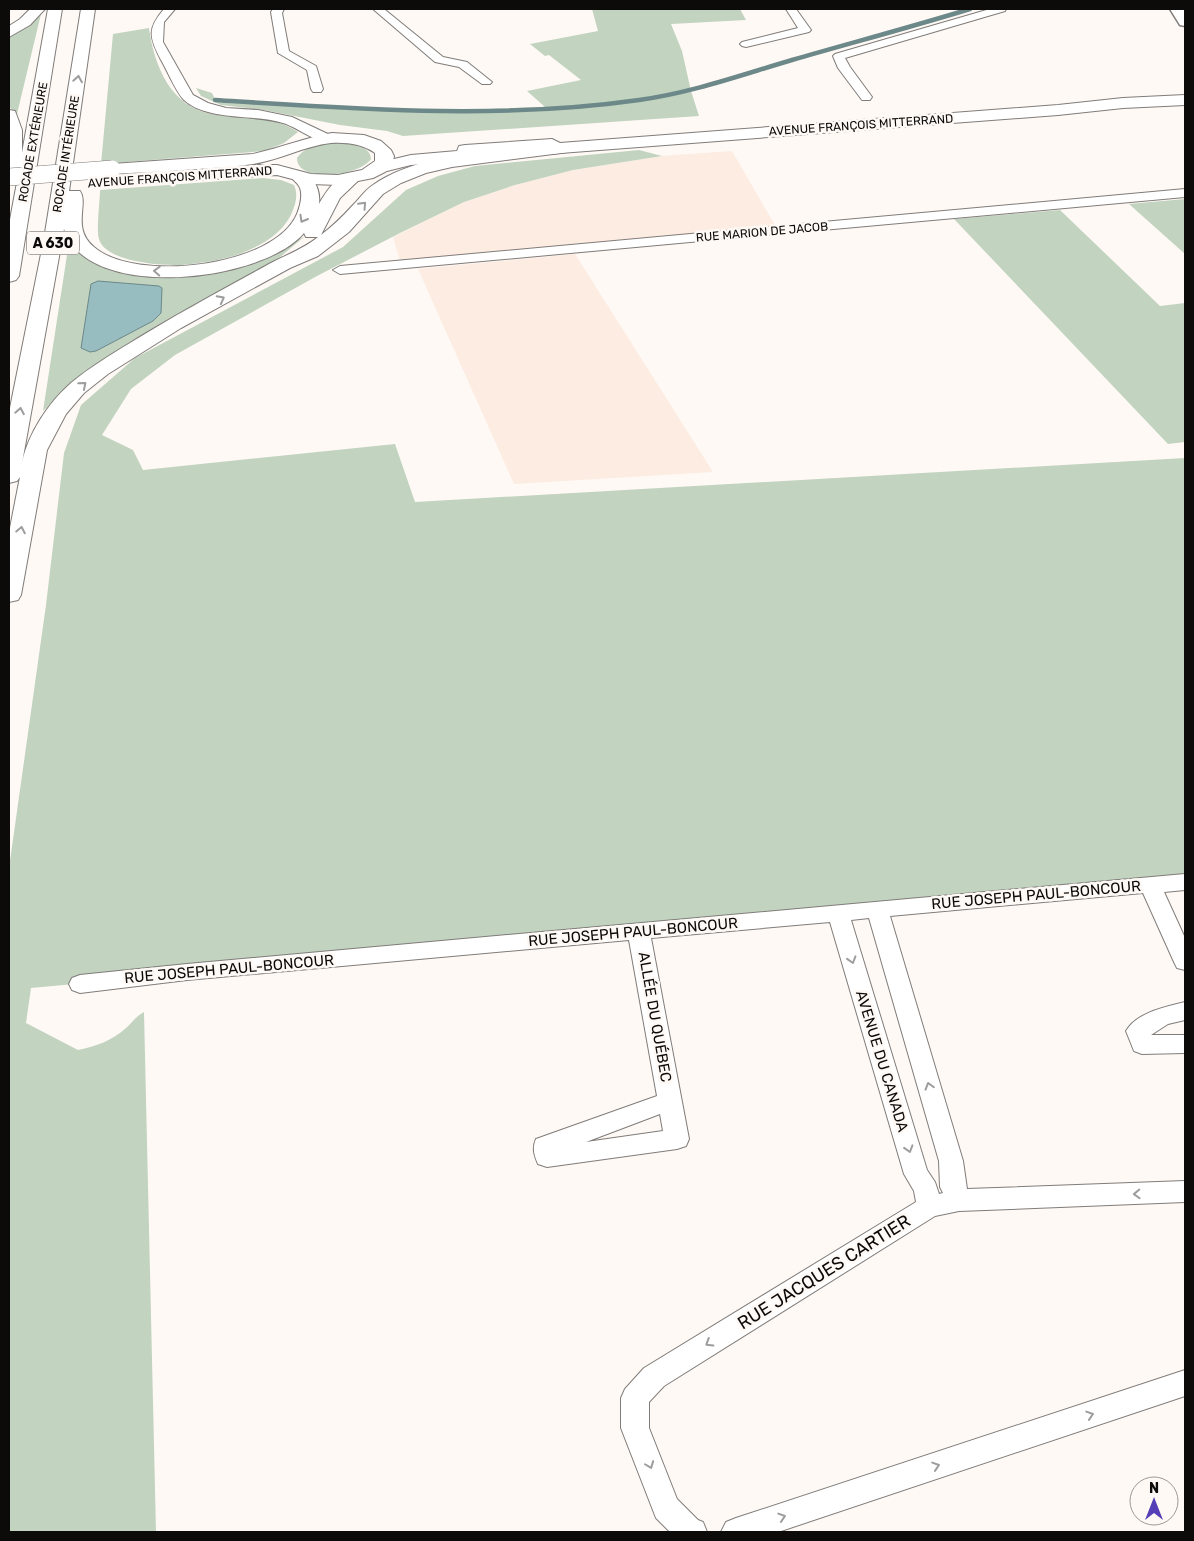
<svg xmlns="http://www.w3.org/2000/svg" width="1194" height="1541" font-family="Rubik,sans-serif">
<rect width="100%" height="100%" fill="#fef9f5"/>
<g fill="#fdece1">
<path d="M 732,151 L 776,227 L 400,261 L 393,237 L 464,202 L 515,185 L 573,170 L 662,156 Z"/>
<path d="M 575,254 L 713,472 L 514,484 L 418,269 Z"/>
</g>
<g fill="#c2d3c0">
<path d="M 592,9 L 740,9 L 746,20 L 671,24 L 682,51 L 691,91 L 699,116 L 403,136 L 387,131 L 340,125 L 264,110 L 221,105 L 201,96 L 196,88 L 212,93 L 215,99 L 388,110 L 491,109 L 545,107 L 527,91 L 581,80 L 549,55 L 545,56 L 530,44 L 598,31 Z"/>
<path d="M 41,14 L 17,114 L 9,107 L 9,36 Z"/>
<path d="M 149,28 C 154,66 171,107 212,114 C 242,120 271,114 298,132 L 284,143 L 264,151 L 101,164 L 113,34 Z"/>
<path d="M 337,143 C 349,144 370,144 371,159 C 360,176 297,184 297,158 C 306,145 323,144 337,143 Z"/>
<path d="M 639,150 L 662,156 L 573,170 L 515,185 L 464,202 L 400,233 L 317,276 L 175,355 L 131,389 L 102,435 L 133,450 L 143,470 L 395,444 L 415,502 L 1185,458 L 1185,882 L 31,988 L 26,1023 L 78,1050 C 96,1046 112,1041 126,1028 C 133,1022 135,1017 144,1012 L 156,1532 L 9,1532 L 9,868 L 46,605 L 64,453 L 81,405 L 135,358 L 343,247 L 406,190 L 438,176 L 475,166 Z"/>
<path d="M 263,178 L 281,180 L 294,185 C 298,194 296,202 293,210 C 285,232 263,245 242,253 C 224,260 202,263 182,265 C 163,266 105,262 99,239 C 96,231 100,200 100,190 Z"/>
<path d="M 1185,199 L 1185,254 L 1129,204 Z"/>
<path d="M 1060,210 L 1160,306 L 1185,303 L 1185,442 L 1168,444 L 954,219 Z"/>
<path d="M 305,236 L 279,258 L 66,389 L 43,411 L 69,242 L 79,253 L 92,262 L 141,275 L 279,251 Z"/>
</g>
<path fill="#97bdc0" stroke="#6d8889" d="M 98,281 L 159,286 L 162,288 L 161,313 L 153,321 L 96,351 L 90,352 L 81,348 L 91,284 Z"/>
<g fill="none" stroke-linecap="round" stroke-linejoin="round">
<path stroke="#6d8889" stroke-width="4.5" d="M 215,100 C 356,109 499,120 639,100 C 691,93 741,75 792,60 C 851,43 911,27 970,9"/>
<defs>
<g id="minor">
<path d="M 164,9 L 175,9 L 164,22 L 163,42 L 193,95 L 208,103 L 226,108 L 258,110 L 292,117 L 332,136 L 334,139 L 332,142 C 319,145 297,127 283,123 C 254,114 207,121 184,100 C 176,92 167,70 161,60 C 149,37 147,29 164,9 Z"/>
<path d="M 273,9 L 284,9 L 282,13 L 289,51 L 316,66 L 323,89 L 321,92 L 313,92 L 311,89 L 307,70 L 278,53 L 271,12 Z"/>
<path d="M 373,9 L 384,9 L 443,57 L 467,62 L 492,82 L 490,84 L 482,84 L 459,67 L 435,62 Z"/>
<path d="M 786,9 L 796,9 L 811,30 L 809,32 L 746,47 L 742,46 L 740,44 L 742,42 L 798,28 Z"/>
<path d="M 990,9 L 1006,9 L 1005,11 L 845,58 L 850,67 L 872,97 L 870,100 L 862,100 L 838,68 L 833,56 L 835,54 Z"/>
<path d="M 1185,189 L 1185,197 L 340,274 L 333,270 L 340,266 Z"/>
<path d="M 1185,874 L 1185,890 L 1164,892 L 1185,938 L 1185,970 L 1177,968 L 1174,962 L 1143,893 L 890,916 L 963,1161 L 967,1189 L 1185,1181 L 1185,1202 L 959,1211 L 935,1216 L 664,1386 L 649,1402 L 649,1428 L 677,1499 L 698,1520 L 703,1522 L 707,1532 L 670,1532 L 656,1518 L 621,1428 L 621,1398 L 625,1389 L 644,1368 L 916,1202 L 914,1191 L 904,1174 L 830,922 L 651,938 L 689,1139 L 686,1146 L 677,1149 L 547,1167 L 538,1164 C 534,1155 532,1148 536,1139 L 657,1096 L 629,940 L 187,980 L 80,993 L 72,990 L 69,984 L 72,978 L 80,975 L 187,964 ZM 869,918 L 939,1161 L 940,1187 L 943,1193 L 939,1194 L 935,1182 L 927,1170 L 851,920 ZM 660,1114 L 663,1131 L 586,1142 Z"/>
<path d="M 1185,1002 L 1185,1020 L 1168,1024 L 1151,1035 L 1185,1035 L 1185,1053 L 1142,1054 L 1134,1051 L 1126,1031 C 1137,1012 1166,1007 1185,1002 Z"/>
<path d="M 1185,1370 L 1185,1396 L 778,1532 L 721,1532 L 726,1522 L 736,1518 Z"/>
</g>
<path id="tertiary" d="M 1170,9 L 1184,9 L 1185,26 L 1180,25 Z"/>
<path id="secondary" d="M 1185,95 L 1185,105 L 1123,108 L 1058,115 L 534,155 L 528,154 L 526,151 L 494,153 L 492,158 L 486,159 L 411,165 L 379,173 L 373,172 L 370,168 L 373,164 L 411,155 L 457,151 L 459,146 L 465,145 L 552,139 L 560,143 L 1058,105 L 1123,98 Z"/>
<path id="primary" d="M 332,133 L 364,135 L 381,141 L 391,150 L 394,156 L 393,162 L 385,172 L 373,178 L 338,185 L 311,184 L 277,175 L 111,185 L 105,184 L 102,180 L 105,176 L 111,175 L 257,165 L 277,165 L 311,174 L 338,175 L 362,170 L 375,161 L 375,153 C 363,144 346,142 331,143 C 304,146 280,160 253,164 C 209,171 158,171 112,174 L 106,173 L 103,169 L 106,165 L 112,164 L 253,154 C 280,148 304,138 332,133 Z"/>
<g id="motorway">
<path d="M 30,9 L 45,9 L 30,25 L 9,37 L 9,26 L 20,19 Z"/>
<path d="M 48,9 L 62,9 L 19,276 L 16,280 L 9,282 L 9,225 L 18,177 L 11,176 L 9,173 L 9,110 L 15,111 L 22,130 L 22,153 Z"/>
<path d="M 81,9 L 95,9 L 69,191 L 80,191 C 89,204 71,228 94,247 C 135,283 275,267 297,214 C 300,206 303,196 300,188 C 298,183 293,180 290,176 L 293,172 C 311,168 321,188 319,204 C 327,190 340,170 358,174 L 361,178 L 340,198 L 321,235 C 333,226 343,216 354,204 C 360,198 365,190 373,185 C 420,152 504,150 561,143 L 567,144 L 570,148 L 567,152 L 561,153 L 452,167 L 426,173 L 401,183 L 383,194 L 349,232 L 318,256 L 290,268 L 181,328 L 108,374 L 84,393 L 66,414 L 47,450 L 21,595 L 18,600 L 9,602 L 9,533 L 20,477 L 17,481 L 9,483 L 9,413 L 44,239 ZM 64,229 C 87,303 263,282 304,233 L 306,237 L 318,237 C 303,249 286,255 269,264 C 222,290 175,315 130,343 C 110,355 89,368 71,383 C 48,403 28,434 22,463 Z"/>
</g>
</defs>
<use href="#minor" stroke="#807c79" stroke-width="2"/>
<use href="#tertiary" stroke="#807c79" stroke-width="3"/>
<use href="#secondary" stroke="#807c79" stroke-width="2"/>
<use href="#primary" stroke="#807c79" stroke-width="2"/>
<use href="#motorway" stroke="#807c79" stroke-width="2"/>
<use href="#minor" fill="#fff" fill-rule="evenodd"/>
<use href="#tertiary" fill="#fff" fill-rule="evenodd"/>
<use href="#secondary" fill="#fff" fill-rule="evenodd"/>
<use href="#primary" fill="#fff" fill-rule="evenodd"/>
<use href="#motorway" fill="#fff" fill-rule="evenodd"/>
<defs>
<path id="primary-bridge" d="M 9,177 L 112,169"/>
</defs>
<use href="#primary-bridge" stroke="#807c79" stroke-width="18" stroke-linecap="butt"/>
<use href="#primary-bridge" stroke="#fff" stroke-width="17"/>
</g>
<defs><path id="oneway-chevron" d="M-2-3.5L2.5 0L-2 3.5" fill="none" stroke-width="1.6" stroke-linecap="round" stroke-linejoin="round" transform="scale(1.25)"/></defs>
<g stroke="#9e9d9d">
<use href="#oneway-chevron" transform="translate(78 79) rotate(-81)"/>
<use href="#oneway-chevron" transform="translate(363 205) rotate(-47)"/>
<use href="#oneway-chevron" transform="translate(303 219) rotate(120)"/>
<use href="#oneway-chevron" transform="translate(157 271) rotate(-177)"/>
<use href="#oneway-chevron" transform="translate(221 299) rotate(-28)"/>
<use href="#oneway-chevron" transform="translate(83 385) rotate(-40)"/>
<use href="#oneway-chevron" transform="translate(20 411) rotate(-80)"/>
<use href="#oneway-chevron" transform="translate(21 530) rotate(-79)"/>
<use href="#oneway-chevron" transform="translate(852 960) rotate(73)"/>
<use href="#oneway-chevron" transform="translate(929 1086) rotate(-106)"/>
<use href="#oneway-chevron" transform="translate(909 1149) rotate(73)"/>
<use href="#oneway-chevron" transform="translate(1137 1194) rotate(178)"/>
<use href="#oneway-chevron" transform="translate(709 1343) rotate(148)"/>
<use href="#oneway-chevron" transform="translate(1090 1415) rotate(-18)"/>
<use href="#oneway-chevron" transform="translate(650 1465) rotate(69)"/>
<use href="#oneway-chevron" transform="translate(936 1466) rotate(-18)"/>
<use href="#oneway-chevron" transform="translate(782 1517) rotate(-18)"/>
</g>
<g text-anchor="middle" stroke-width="5" stroke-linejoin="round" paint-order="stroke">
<g font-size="12" fill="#0c0b0a" stroke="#fef9f5">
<text transform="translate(861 125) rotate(-4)" y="4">AVENUE FRANÇOIS MITTERRAND</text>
<text transform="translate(33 142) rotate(-80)" y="4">ROCADE EXTÉRIEURE</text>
<text transform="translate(66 154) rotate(-81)" y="4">ROCADE INTÉRIEURE</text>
<text transform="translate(180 177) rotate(-4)" y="4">AVENUE FRANÇOIS MITTERRAND</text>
<text transform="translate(762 232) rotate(-5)" y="4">RUE MARION DE JACOB</text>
</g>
<rect fill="#fef9f5" stroke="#555250" stroke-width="1" x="27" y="231.5" width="52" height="23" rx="4"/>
<g font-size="14" font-weight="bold" fill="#0c0b0a">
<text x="53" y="248">A 630</text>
</g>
<g font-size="15" fill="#0c0b0a" stroke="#fef9f5">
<text transform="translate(1036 895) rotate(-5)" y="5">RUE JOSEPH PAUL-BONCOUR</text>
<text transform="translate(633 932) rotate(-5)" y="5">RUE JOSEPH PAUL-BONCOUR</text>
<text transform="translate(229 969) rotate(-5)" y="5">RUE JOSEPH PAUL-BONCOUR</text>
<text transform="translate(655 1017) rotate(80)" y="5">ALLÉE DU QUÉBEC</text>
<text transform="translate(882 1061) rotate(73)" y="5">AVENUE DU CANADA</text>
</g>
<g font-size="18" fill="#0c0b0a" stroke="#fef9f5">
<text transform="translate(824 1272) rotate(-32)" y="6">RUE JACQUES CARTIER</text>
</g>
</g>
<rect width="1194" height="1541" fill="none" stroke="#0c0b0a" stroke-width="20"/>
<g transform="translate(1154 1501)"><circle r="24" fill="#fef9f5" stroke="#9d9a97"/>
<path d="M0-4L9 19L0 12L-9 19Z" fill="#543fb6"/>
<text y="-8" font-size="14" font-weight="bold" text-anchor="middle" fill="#0c0b0a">N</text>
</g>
</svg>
